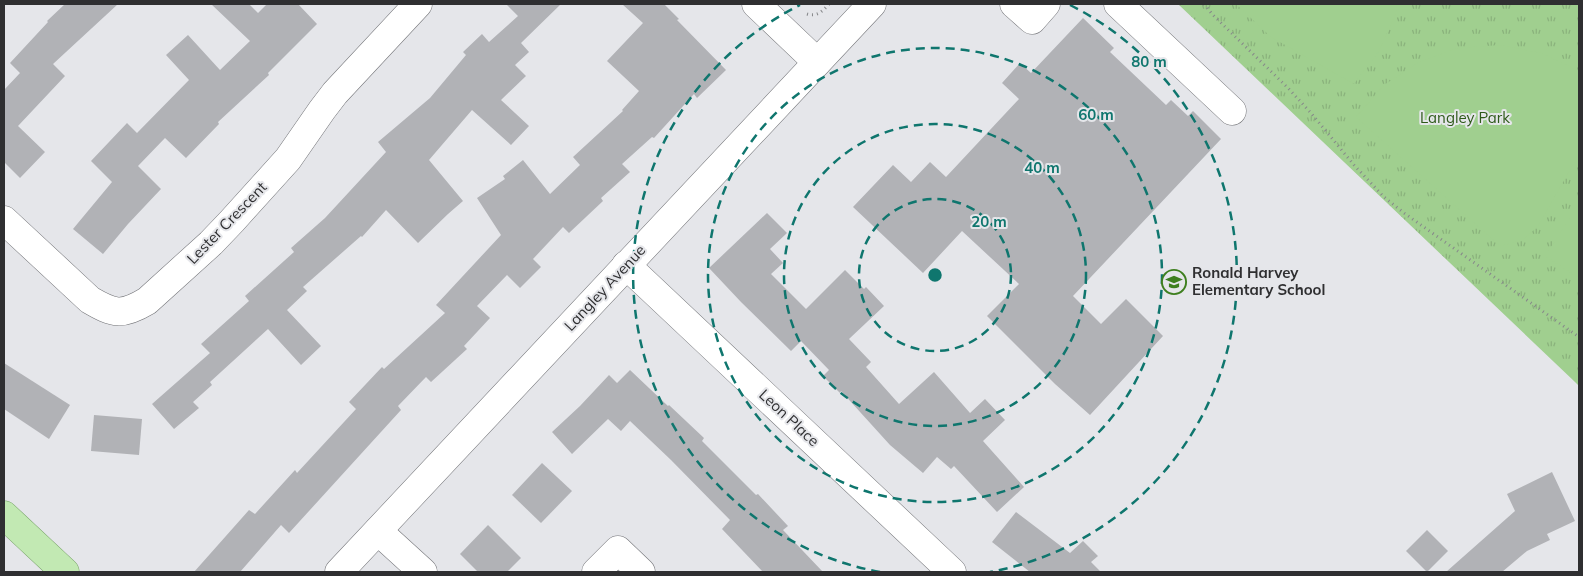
<svg xmlns="http://www.w3.org/2000/svg" width="1583" height="576" font-family="Mulish,sans-serif">
<defs>
<pattern id="grass-tufts" width="24" height="20" patternUnits="userSpaceOnUse" patternTransform="scale(1.25)"><rect width="24" height="20" fill="#a0cf8f"/><path d="M3 7l-1-3M5 7V3M7 7l1-3M15 17l-1-3M17 17v-4M19 17l1-3" fill="none" stroke="#8ab27c"/></pattern>
</defs>
<rect width="100%" height="100%" fill="#e5e6ea"/>
<path fill="url(#grass-tufts)" d="M 1178,4 L 1579,4 L 1579,386 L 1575,382 Z"/>
<g fill="#a0cf8f">
<path d="M 1236,4 L 1397,4 L 1396,13 L 1379,51 L 1354,84 L 1271,37 Z"/>
<path d="M 1500,45 L 1541,53 L 1579,71 L 1579,154 L 1538,226 L 1523,240 L 1500,246 L 1356,117 L 1384,85 L 1419,62 L 1458,48 Z"/>
<path d="M 1579,204 L 1579,278 L 1545,256 Z"/>
</g>
<g fill="#b1b2b6">
<path d="M 65,4 L 118,4 L 53,64 L 65,76 L 18,126 L 45,152 L 20,178 L 4,162 L 4,90 L 20,73 L 10,63 L 48,22 L 47,21 Z"/>
<path d="M 211,4 L 249,4 L 258,13 L 267,4 L 298,4 L 317,24 L 268,73 L 269,75 L 218,122 L 219,124 L 186,158 L 165,138 L 138,166 L 161,189 L 128,224 L 103,254 L 73,229 L 112,182 L 91,161 L 127,123 L 137,133 L 189,80 L 166,55 L 188,35 L 220,70 L 250,41 Z"/>
<path d="M 506,4 L 561,4 L 521,43 L 529,52 L 515,65 L 526,76 L 501,100 L 529,126 L 511,145 L 472,110 L 429,160 L 463,201 L 448,214 L 418,243 L 386,210 L 362,237 L 361,236 L 303,287 L 307,291 L 287,310 L 321,346 L 301,365 L 268,329 L 210,382 L 212,385 L 193,402 L 199,408 L 174,429 L 152,404 L 210,353 L 201,344 L 249,301 L 245,296 L 294,252 L 291,248 L 325,218 L 386,152 L 378,142 L 430,98 L 466,55 L 463,52 L 482,34 L 489,42 L 518,16 Z"/>
<path d="M 622,4 L 664,4 L 679,19 L 677,20 L 726,70 L 697,98 L 694,94 L 654,138 L 652,137 L 622,164 L 630,172 L 601,198 L 603,201 L 569,233 L 563,227 L 533,259 L 541,267 L 520,288 L 507,275 L 477,306 L 490,318 L 464,346 L 467,349 L 431,382 L 426,377 L 398,406 L 401,410 L 289,533 L 281,525 L 240,572 L 194,572 L 249,510 L 255,514 L 295,470 L 297,473 L 356,409 L 349,402 L 382,367 L 384,369 L 445,313 L 436,305 L 501,235 L 477,198 L 505,179 L 503,176 L 523,160 L 550,194 L 580,165 L 573,157 L 623,111 L 622,110 L 639,91 L 607,61 L 643,23 Z"/>
<path d="M 1083,18 L 1114,48 L 1110,52 L 1166,105 L 1171,100 L 1188,116 L 1193,111 L 1221,139 L 1073,296 L 1101,324 L 1126,299 L 1163,336 L 1090,415 L 1055,384 L 987,316 L 1019,284 L 962,231 L 923,273 L 853,207 L 893,165 L 911,182 L 930,162 L 946,177 L 1019,99 L 1002,83 L 1020,63 L 1031,73 Z"/>
<path d="M 767,213 L 787,233 L 770,249 L 783,263 L 771,274 L 806,309 L 845,270 L 864,289 L 866,287 L 884,306 L 849,339 L 871,362 L 866,367 L 899,404 L 934,372 L 970,413 L 985,399 L 1005,420 L 983,441 L 1024,487 L 997,512 L 954,466 L 951,469 L 937,457 L 923,473 L 890,445 L 841,391 L 840,393 L 823,376 L 829,370 L 801,341 L 791,351 L 741,302 L 709,268 Z"/>
<path d="M 4,363 L 70,405 L 49,439 L 4,409 Z"/>
<path d="M 630,370 L 668,406 L 669,405 L 704,438 L 702,441 L 756,495 L 758,494 L 788,526 L 783,530 L 823,572 L 763,572 L 722,529 L 730,520 L 671,460 L 630,421 L 621,431 L 608,419 L 572,454 L 552,432 L 580,406 L 609,375 L 617,383 Z"/>
<path d="M 94,415 L 142,419 L 139,455 L 91,451 Z"/>
<path d="M 542,463 L 572,491 L 541,523 L 512,495 Z"/>
<path d="M 1552,472 L 1575,521 L 1547,534 L 1550,540 L 1527,551 L 1502,572 L 1446,572 L 1515,511 L 1507,494 Z"/>
<path d="M 1016,512 L 1070,553 L 1083,541 L 1098,556 L 1091,562 L 1101,572 L 1030,572 L 992,542 Z"/>
<path d="M 488,525 L 521,558 L 507,572 L 478,572 L 460,554 Z"/>
<path d="M 1427,530 L 1448,551 L 1427,572 L 1406,551 Z"/>
</g>
<g fill="none" stroke-linecap="round" stroke-linejoin="round">
<defs>
<g id="minor">
<path d="M 756,4 L 817,62"/>
<path d="M 1014,4 L 1032,20 L 1046,4"/>
<path d="M 1118,4 L 1232,111"/>
<path d="M 4,220 L 90,300 C 114,314 122,316 147,301 L 211,243 L 232,221 L 288,159 L 322,110 L 335,93 L 418,4"/>
<path d="M 626,265 L 952,572"/>
<path d="M 378,531 L 423,572"/>
<path d="M 339,572 L 872,4"/>
<path d="M 596,572 L 618,550 L 641,572"/>
</g>
<path id="major" d="M 4,515 L 65,572"/>
</defs>
<use href="#minor" stroke="#737478" stroke-width="29"/>
<use href="#major" stroke="#749f65" stroke-width="29"/>
<g stroke="#86878a" stroke-width="3" stroke-dasharray="1 4" stroke-linecap="butt">
<path d="M 1204,4 L 1212,14 L 1288,88 L 1311,113 L 1354,165 L 1384,197 L 1404,213 L 1579,337"/>
<path d="M 807,14 C 817,17 823,11 829,4"/>
</g>
<use href="#minor" stroke="#fff" stroke-width="28"/>
<use href="#major" stroke="#c2e9b3" stroke-width="28"/>
</g>
<g fill="none" stroke="#0f766e" stroke-width="2.5" stroke-dasharray="9 6">
<circle cx="935" cy="275" r="76"/>
<circle cx="935" cy="275" r="151"/>
<circle cx="935" cy="275" r="227"/>
<path d="M880 572A302 302 0 0 1 800 5M1070 5A302 302 0 0 1 990 572"/>
</g>
<defs>
<symbol id="school-ring" viewBox="-11 -11 22 22"><circle r="9.5" fill="#e5e6ea" stroke="#3e7f1f" stroke-width="1.5"/><path d="M0-5L7-2L0 1L-7-2ZM-4 1L0 2.5L4 1V4Q0 6-4 4Z" fill="#3e7f1f"/></symbol>
</defs>
<g fill-rule="evenodd">
<use href="#school-ring" x="1160" y="268" width="28" height="28"/>
</g>
<g text-anchor="middle" stroke-width="4" stroke-linejoin="round" paint-order="stroke">
<g font-size="15" fill="#2e5a1a" stroke="#e5e6ea">
<text x="1465" y="123">Langley Park</text>
</g>
<g font-size="15" fill="#2f2f31" stroke="#e5e6ea">
<text transform="translate(227 223) rotate(-46)" y="5">Lester Crescent</text>
<text transform="translate(605 288) rotate(-47)" y="5">Langley Avenue</text>
<text transform="translate(789 418) rotate(43)" y="5">Leon Place</text>
</g>
<g font-size="15" font-weight="bold" fill="#2f2f31" stroke="#e5e6ea" text-anchor="start">
<text x="1192" y="278">Ronald Harvey<tspan x="1192" dy="17">Elementary School</tspan></text>
</g>
</g>
<circle cx="935" cy="275" r="8" fill="#0f766e" stroke="#e5e6ea" stroke-width="2.5"/>
<g font-size="15" text-anchor="middle" font-weight="bold" fill="#0f766e" stroke="#e5e6ea" stroke-width="4" stroke-linejoin="round" paint-order="stroke">
<text x="1149" y="67">80 m</text>
<text x="1096" y="120">60 m</text>
<text x="1042" y="173">40 m</text>
<text x="989" y="227">20 m</text>
</g>
<rect width="1583" height="576" fill="none" stroke="#2f2f31" stroke-width="10"/>
</svg>
